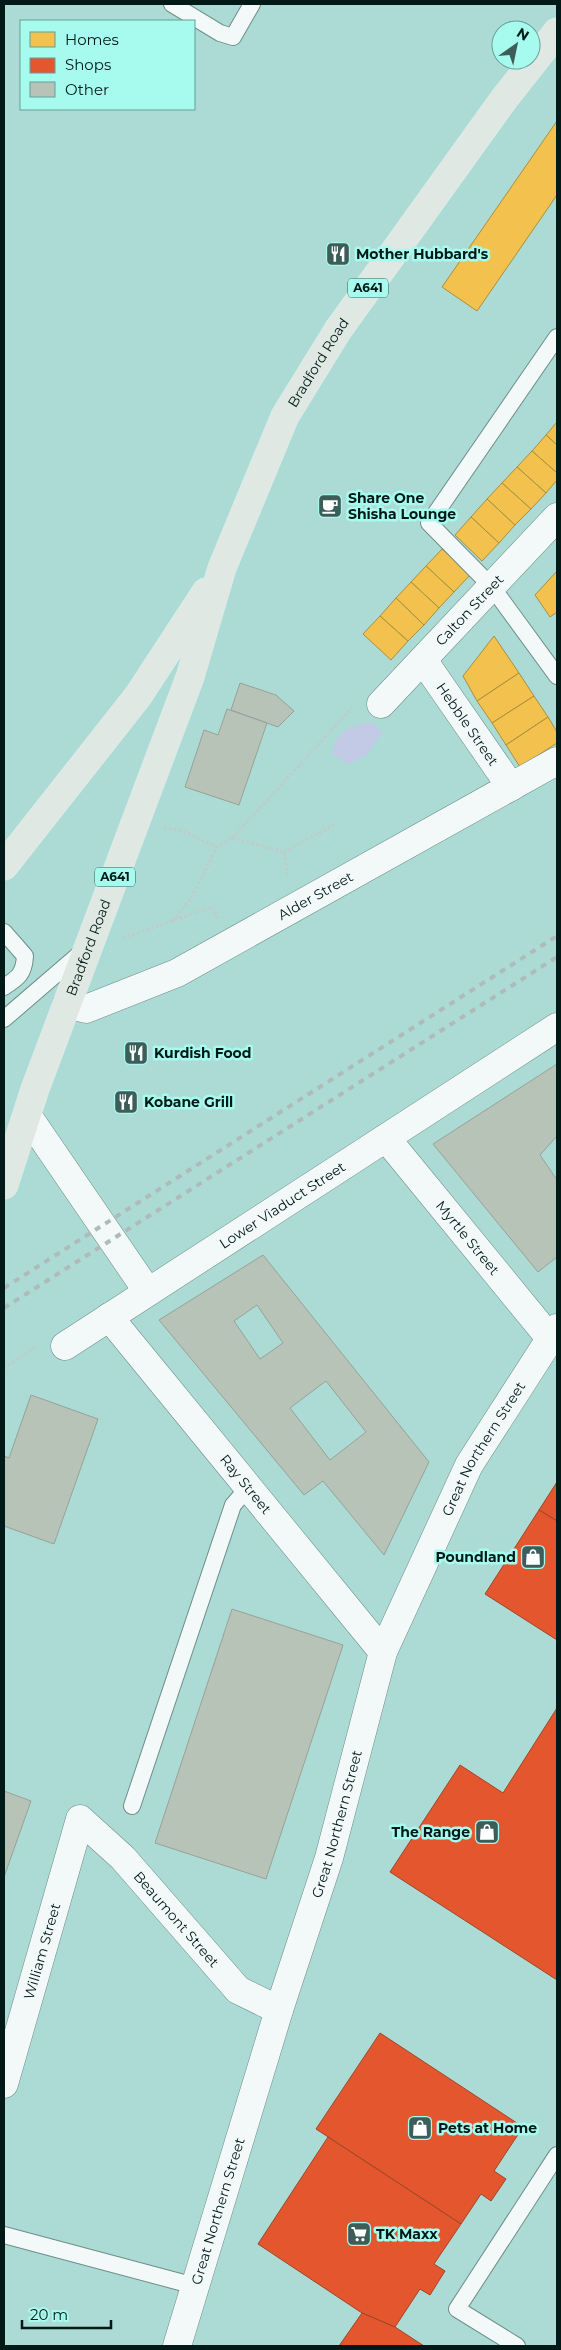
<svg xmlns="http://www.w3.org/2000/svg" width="561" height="2350" font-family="Montserrat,sans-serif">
<rect width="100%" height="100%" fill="#acdad4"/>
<path fill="#c2cae6" d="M 372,722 L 382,733 L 366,756 L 348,764 L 332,753 C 337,729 350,726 372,722 Z"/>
<g fill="#f2c14e" stroke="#aa8f3e">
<path d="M 557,121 L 557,195 L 477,311 L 442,287 Z"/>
<path d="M 557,422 L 557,445 L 546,435 Z"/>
<path d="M 546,435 L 557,445 L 557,473 L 532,451 Z"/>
<path d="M 532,451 L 557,473 L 557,480 L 546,493 L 517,467 Z"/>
<path d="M 517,467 L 546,493 L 531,509 L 502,483 Z"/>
<path d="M 502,483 L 531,509 L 515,525 L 487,499 Z"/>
<path d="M 487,499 L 515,525 L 499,543 L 471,517 Z"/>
<path d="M 471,517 L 499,543 L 482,561 L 455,535 Z"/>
<path d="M 442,549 L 471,574 L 454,592 L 426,566 Z"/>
<path d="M 426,566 L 454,592 L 439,608 L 411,582 Z"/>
<path d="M 557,571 L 557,612 L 550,617 L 535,595 Z"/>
<path d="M 411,582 L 439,608 L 424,625 L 396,598 Z"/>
<path d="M 396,598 L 424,625 L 408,641 L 380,616 Z"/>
<path d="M 380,616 L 408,641 L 391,660 L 363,634 Z"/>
<path d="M 494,636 L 519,673 L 477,701 L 463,676 Z"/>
<path d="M 519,673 L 534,696 L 492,723 L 477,701 Z"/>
<path d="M 534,696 L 548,717 L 506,745 L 492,723 Z"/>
<path d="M 548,717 L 557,732 L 557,743 L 520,767 L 506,745 Z"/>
</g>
<g fill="#e4572e" stroke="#a04527">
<path d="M 557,1482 L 557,1521 L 539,1510 Z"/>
<path d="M 539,1510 L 557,1521 L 557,1640 L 485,1594 Z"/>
<path d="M 557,1708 L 557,1980 L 390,1872 L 460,1765 L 503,1793 Z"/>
<path d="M 380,2033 L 523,2127 L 494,2171 L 506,2179 L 491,2201 L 481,2194 L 461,2224 L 316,2129 Z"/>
<path d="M 328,2137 L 461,2224 L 434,2264 L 445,2271 L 430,2295 L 420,2289 L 395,2327 L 362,2313 L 258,2244 Z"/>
<path d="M 362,2313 L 395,2327 L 424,2346 L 339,2346 Z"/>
</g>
<g fill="#b7c3b7" stroke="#97a297" fill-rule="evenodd">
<path d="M 240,683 L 276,695 L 294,711 L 278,727 L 231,710 Z"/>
<path d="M 227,709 L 267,723 L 239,805 L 185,787 L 204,730 L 218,735 Z"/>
<path d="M 557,1064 L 557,1136 L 540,1155 L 557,1180 L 557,1257 L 538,1272 L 433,1144 Z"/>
<path d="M 263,1255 L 429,1462 L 384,1555 L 323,1481 L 304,1495 L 159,1320 ZM 257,1305 L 283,1343 L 260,1359 L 234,1321 ZM 326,1381 L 366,1432 L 330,1460 L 290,1408 Z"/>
<path d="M 31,1395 L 98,1419 L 54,1544 L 4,1526 L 4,1456 L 9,1458 Z"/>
<path d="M 232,1609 L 343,1645 L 266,1879 L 155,1843 Z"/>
<path d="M 4,1791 L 31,1801 L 4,1877 Z"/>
</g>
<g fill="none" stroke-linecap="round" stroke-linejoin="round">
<defs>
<g id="lane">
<path d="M 172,4 L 220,33 L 233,37 L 252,4"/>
<path d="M 557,337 L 429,523 L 492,587 L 557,676"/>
<path d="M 4,932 L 25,956 C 24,974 18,978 4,987"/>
<path d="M 4,1019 L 83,951"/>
<path d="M 132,1806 L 233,1505 L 248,1488"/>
<path d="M 4,2235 L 195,2286"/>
<path d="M 517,2346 L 457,2309 L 557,2155"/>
</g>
<g id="street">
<path id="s1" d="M 423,660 L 511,787"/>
<path id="s2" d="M 381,704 L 557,517"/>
<path id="s3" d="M 67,1004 L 86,1009 L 177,973 L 557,761"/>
<path d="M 27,1115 L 148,1292"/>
<path id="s4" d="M 386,1138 L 549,1337"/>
<path id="s5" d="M 109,1317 L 383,1652"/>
<path id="s6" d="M 65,1346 L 557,1027"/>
<path id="s7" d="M 4,2084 L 80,1819 L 123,1858 L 238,1990 L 279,2010"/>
<path id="s8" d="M 177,2346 L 279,2010 L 329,1858 L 383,1652 L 469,1465 L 557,1328"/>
</g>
<g id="primary">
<path d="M 4,866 L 138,696 L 206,592"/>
<path id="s9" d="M 4,1185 L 35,1089 L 190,677 L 222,568 L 285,416 L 338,330 L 504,99 L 557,32"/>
</g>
</defs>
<use href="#lane" stroke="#6d8f8a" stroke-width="18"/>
<use href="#street" stroke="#6d8f8a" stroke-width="29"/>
<use href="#primary" stroke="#daeeec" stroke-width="29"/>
<g stroke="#beccca" stroke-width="3" stroke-dasharray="2.5 2.5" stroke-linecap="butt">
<path d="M 164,827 L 183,831 L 217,847"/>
<path d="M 232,838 L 284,852 L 288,877"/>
<path d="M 284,852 L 334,825"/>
<path d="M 173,921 L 191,898 L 217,847 L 232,838 L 352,708"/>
<path d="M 123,938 L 212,907 L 218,918"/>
<path d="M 4,1368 L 37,1346"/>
</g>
<use href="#lane" stroke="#f3f9f9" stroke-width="16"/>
<use href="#street" stroke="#f3f9f9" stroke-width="28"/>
<use href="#primary" stroke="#dfe8e2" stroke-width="28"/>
<g stroke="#afbbba" stroke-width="4" stroke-dasharray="6 6" stroke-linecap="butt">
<path d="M 4,1288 L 557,936"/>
<path d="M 4,1308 L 557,957"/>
</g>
</g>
<defs>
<symbol id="restaurant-square" viewBox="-11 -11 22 22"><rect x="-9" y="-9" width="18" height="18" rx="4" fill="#3d5d59" stroke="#a6faee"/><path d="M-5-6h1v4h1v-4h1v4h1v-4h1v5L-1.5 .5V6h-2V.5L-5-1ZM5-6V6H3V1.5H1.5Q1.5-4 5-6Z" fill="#fff"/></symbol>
<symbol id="cafe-square" viewBox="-11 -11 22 22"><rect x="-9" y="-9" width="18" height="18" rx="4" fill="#3d5d59" stroke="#a6faee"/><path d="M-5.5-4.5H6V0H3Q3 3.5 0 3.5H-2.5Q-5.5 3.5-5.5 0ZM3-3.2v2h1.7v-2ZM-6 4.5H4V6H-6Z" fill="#fff"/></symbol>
<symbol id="shop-square" viewBox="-11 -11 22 22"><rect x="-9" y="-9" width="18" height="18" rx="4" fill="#3d5d59" stroke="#a6faee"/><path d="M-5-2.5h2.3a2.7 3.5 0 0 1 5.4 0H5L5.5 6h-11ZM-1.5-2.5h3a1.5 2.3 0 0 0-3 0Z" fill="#fff"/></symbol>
<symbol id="supermarket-square" viewBox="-11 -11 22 22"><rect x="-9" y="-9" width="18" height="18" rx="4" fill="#3d5d59" stroke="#a6faee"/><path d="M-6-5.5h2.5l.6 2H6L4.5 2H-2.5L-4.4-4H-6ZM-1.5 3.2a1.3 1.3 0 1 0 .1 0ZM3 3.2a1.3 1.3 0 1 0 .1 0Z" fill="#fff"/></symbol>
</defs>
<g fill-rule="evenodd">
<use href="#restaurant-square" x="324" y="240" width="28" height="28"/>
<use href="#cafe-square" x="316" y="492" width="28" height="28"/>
<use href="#restaurant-square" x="122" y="1039" width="28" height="28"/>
<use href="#restaurant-square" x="112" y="1088" width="28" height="28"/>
<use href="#shop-square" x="519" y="1543" width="28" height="28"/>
<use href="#shop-square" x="473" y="1818" width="28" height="28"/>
<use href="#shop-square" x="406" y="2114" width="28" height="28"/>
<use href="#supermarket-square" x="345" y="2220" width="28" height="28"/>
</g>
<g text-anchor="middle" stroke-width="5" stroke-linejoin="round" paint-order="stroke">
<g fill="#a6faee" stroke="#325d58" stroke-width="1">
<rect x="348" y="278.5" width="40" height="19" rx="4"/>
<rect x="95" y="867.5" width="40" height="19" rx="4"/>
</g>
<g font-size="12" font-weight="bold" fill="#011a17">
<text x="368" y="292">A641</text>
<text x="115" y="881">A641</text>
</g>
<g font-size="14" font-weight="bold" fill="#011a17" stroke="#a6faee" text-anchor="start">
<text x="356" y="259">Mother Hubbard's</text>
<text x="348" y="503">Share One<tspan x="348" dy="16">Shisha Lounge</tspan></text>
<text x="154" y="1058">Kurdish Food</text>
<text x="144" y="1107">Kobane Grill</text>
<text x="516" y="1562" text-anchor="end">Poundland</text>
<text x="470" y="1837" text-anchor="end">The Range</text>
<text x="438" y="2133">Pets at Home</text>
<text x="376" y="2239">TK Maxx</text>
</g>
<g font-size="14" fill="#011a17" stroke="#a6faee">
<text dy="5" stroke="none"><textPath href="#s9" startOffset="882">Bradford Road</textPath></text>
<text dy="5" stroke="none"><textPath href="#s2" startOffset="129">Calton Street</textPath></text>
<text dy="5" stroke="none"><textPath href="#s1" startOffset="78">Hebble Street</textPath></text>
<text dy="5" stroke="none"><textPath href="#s3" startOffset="276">Alder Street</textPath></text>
<text dy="5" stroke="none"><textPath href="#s9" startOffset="252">Bradford Road</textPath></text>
<text dy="5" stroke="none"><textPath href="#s6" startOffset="259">Lower Viaduct Street</textPath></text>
<text dy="5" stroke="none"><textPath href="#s4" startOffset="129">Myrtle Street</textPath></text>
<text dy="5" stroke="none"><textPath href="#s8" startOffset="951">Great Northern Street</textPath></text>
<text dy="5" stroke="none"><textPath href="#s5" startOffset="216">Ray Street</textPath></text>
<text dy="5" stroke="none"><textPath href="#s8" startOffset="546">Great Northern Street</textPath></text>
<text dy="5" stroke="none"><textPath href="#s7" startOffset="415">Beaumont Street</textPath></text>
<text dy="5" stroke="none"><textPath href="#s7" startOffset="138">William Street</textPath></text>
<text dy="5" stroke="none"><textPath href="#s8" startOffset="141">Great Northern Street</textPath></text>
</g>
</g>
<rect width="561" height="2350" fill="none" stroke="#011a17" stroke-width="10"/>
<rect x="20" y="20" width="175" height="90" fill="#a6faee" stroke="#64a098"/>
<rect x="30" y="32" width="25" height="15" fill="#f2c14e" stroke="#64a098"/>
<text x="65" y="45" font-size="15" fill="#011a17">Homes</text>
<rect x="30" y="58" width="25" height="15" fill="#e4572e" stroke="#64a098"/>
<text x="65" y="70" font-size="15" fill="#011a17">Shops</text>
<rect x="30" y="82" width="25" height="15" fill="#b7c3b7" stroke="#64a098"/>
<text x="65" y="95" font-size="15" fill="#011a17">Other</text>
<g transform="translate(516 45) rotate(33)"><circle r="24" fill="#a6faee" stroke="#64a098"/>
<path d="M0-4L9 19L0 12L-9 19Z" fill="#3d5d59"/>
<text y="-8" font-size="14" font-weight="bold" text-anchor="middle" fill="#011a17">N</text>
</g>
<path d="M22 2320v8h89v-8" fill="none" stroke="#011a17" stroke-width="2.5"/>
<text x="30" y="2320" font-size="15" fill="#011a17" stroke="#a6faee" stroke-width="4" paint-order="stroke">20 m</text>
</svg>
